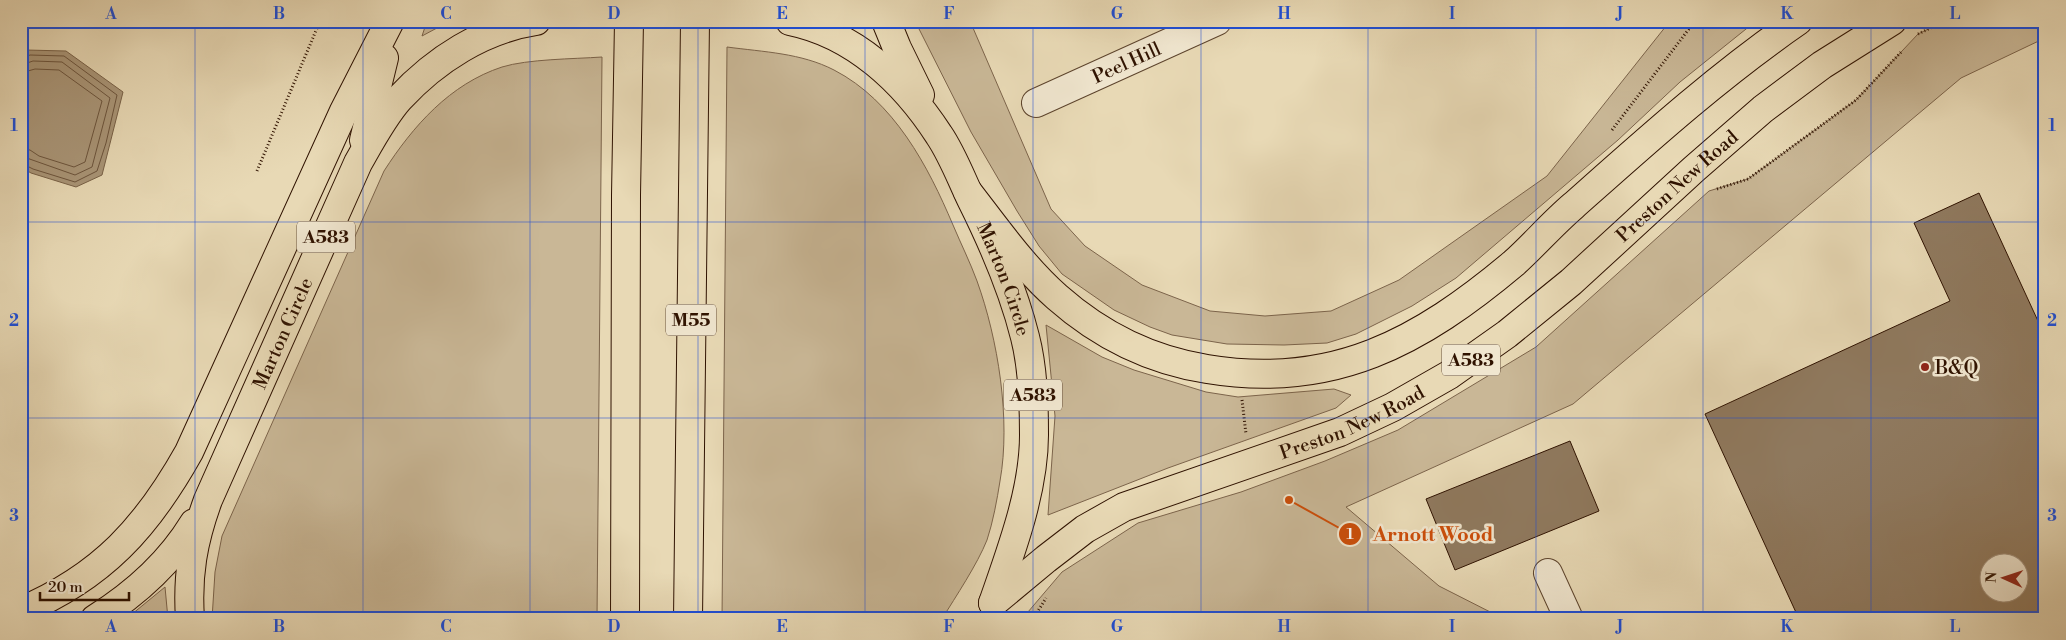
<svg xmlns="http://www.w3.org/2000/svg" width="2066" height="640" font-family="'Libre Bodoni',serif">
<rect width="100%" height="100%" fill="#e8d9b5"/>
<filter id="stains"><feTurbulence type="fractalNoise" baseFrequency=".004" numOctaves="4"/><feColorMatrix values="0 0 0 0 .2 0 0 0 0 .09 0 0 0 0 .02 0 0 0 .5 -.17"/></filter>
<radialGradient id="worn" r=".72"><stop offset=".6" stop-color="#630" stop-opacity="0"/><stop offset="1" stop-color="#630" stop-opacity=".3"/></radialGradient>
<g fill="#c9b796" stroke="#7c644b">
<path d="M 427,21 L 450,21 L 422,36 Z"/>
<path d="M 915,21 L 970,21 L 1051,209 L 1085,246 L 1142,285 L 1210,311 L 1265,316 L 1331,311 L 1399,280 L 1547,176 L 1670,21 L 1756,21 L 1680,82 L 1618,140 L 1456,278 L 1412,306 L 1356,334 L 1327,343 L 1284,345 L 1227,344 L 1172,335 L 1150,327 L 1114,310 L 1062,274 L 1039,246 L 1017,211 L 971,132 Z"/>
<path d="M 1945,21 L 2045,21 L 2045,38 L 1961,78 L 1573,404 L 1346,507 L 1439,586 L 1504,619 L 1022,619 L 1062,572 L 1138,523 L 1241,492 L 1325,461 L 1398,430 L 1536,347 L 1709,191 L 1748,179 L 1856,100 L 1918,34 Z"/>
<path d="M 727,47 C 764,52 801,53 834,70 C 894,101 928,166 953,225 C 961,244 970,262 977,281 C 998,339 1011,420 1000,481 C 997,500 993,522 987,540 C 977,565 956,596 942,619 L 722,619 Z"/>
<path d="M 602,57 L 597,619 L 212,619 L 215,572 L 222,536 L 384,171 C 413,126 450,84 502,67 C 528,59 573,59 602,57 Z"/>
<path d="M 1046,325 L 1102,357 L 1134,370 L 1206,392 L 1238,397 L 1334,389 L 1351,395 L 1336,408 L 1168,468 L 1048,515 L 1055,416 Z"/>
<path d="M 165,587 L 168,619 L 126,619 Z"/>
</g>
<path fill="#a99577" stroke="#786147" d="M 26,50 L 66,51 L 123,92 L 102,175 L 76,187 L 31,173 L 21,167 L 21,57 Z"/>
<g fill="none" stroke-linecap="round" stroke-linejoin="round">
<g stroke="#6c543c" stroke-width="1">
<path d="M 21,59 L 30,55 L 64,56 L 117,95 L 106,143 L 97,171 L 75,182 L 33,169 L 21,163"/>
<path d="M 21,65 L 33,61 L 62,62 L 110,98 L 92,167 L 75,175 L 21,156"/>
<path d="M 21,73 L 35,69 L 59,70 L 102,101 L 85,162 L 74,167 L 39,156 L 30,150 L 21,149"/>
</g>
</g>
<g fill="#8f795e" stroke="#2f1200" fill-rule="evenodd">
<path d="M 1979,193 L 2038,321 L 2045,318 L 2045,619 L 1799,619 L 1705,414 L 1950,301 L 1914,223 ZM 1988,562 L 2018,562 L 2018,592 L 1988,592 Z"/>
<path d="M 1570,441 L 1599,511 L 1455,570 L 1426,499 Z"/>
</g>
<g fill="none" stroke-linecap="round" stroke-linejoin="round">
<defs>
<g id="minor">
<path id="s1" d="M 1036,103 L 1217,21"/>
<path d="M 1548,573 L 1569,619"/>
</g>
<g id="highway">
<path id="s2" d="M 790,21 C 854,34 904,81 939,135 C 952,154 961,178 971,199 C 993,243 1013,289 1025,337 C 1033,368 1034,402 1034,435 C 1034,491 1011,551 993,603"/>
<path d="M 886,21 L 897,48 L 920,95"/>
<path d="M 364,140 L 384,58"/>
<path d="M 968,192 C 996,228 1023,267 1057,297 C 1100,335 1150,360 1207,369 C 1333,390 1420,342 1514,263 C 1534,245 1552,224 1573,206 C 1645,142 1718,76 1798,21"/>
<path id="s3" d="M 993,603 L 1046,559 L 1085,529 L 1124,507 L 1340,432 L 1393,407 L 1449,375 L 1507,334 L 1571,282 L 1694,169 L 1763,109 L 1822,65 L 1892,21"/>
<path d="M 21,611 C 102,577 147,527 189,452 L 344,111 L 390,21"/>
<path d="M 95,619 C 135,594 169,564 194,523"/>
<path id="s4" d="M 190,619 C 187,575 193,541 208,500 L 358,163 C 370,142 383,117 399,99 C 435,60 483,29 536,21"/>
<path d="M 625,619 L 626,195 L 629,21"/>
<path d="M 688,619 L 695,21"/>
</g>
</defs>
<use href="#minor" stroke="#5d442d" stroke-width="30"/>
<use href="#highway" stroke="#2f1200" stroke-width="30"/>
<g stroke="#2f1200" stroke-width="3" stroke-dasharray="1 2.5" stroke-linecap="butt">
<path d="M 1918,34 L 1945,21"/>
<path d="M 1612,130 L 1695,21"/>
<path d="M 257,171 L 320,21"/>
<path d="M 1717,189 L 1748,179 L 1856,100 L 1902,51"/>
<path d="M 1242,400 L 1246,434"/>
<path d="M 1033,619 L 1046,598"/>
</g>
<use href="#minor" stroke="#f0e6cf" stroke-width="28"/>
<use href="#highway" stroke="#e8d9b5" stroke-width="28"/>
</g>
<path fill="none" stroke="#1d4ed8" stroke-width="1" stroke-opacity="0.55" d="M 195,21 L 195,619M 363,21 L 363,619M 530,21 L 530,619M 698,21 L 698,619M 865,21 L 865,619M 1033,21 L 1033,619M 1201,21 L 1201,619M 1368,21 L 1368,619M 1536,21 L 1536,619M 1703,21 L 1703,619M 1871,21 L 1871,619M 21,222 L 2045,222M 21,418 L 2045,418"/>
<circle fill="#8f2418" stroke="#f0e6cf" stroke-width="2" cx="1925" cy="367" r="5"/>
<g text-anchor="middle" stroke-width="5" stroke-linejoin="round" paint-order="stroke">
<g fill="#f0e6cf" stroke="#69523e" stroke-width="1">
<rect x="297" y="221.5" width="58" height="31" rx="4"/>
<rect x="666" y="304.5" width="50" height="31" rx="4"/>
<rect x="1442" y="344.5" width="58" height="31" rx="4"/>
<rect x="1004" y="379.5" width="58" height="31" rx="4"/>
</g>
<g font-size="18" font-weight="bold" fill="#2f1200">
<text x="326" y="243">A583</text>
<text x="691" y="326">M55</text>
<text x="1471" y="366">A583</text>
<text x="1033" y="401">A583</text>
</g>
<g font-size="19" fill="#2f1200" stroke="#f0e6cf">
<text dy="7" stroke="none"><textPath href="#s1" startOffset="99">Peel Hill</textPath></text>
<text dy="7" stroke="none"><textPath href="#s3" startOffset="811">Preston New Road</textPath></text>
<text dy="7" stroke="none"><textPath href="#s2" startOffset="351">Marton Circle</textPath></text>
<text dy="7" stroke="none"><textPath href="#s4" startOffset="304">Marton Circle</textPath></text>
<text dy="7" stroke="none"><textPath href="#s3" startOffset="406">Preston New Road</textPath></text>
</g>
<g font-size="19" fill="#2f1200" stroke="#f0e6cf" text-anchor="start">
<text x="1935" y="374">B&amp;Q</text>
</g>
</g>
<path fill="none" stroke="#cc4e0a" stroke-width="2" d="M1289 500L1350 534"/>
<g fill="#cc4e0a" stroke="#f0e6cf" stroke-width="2">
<circle cx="1289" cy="500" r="5"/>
<circle cx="1350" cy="534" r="12"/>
</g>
<g font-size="15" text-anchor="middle" font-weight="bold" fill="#fff">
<text x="1350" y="539">1</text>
</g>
<g font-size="20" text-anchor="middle" font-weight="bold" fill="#cc4e0a" stroke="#f0e6cf" stroke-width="5" stroke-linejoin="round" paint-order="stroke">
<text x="1433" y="541">Arnott Wood</text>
</g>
<rect width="2066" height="640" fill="none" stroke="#e8d9b5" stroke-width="55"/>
<g transform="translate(2004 578) rotate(273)"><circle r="24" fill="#f0e6cf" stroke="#a3917c"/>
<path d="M0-4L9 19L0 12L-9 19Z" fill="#8f2418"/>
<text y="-8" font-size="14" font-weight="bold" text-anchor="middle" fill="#2f1200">N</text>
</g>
<path d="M40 592v8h89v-8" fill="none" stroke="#2f1200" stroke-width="2.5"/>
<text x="48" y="592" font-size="15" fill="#2f1200" stroke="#f0e6cf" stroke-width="4" paint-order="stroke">20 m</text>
<rect x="28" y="28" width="2010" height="584" fill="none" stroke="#1d4ed8" stroke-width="2"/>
<g font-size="16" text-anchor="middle" font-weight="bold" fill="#1d4ed8">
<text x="111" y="19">A</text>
<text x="279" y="19">B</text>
<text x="446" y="19">C</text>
<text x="614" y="19">D</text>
<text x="782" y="19">E</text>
<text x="949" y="19">F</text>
<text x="1117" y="19">G</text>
<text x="1284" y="19">H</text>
<text x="1452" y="19">I</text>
<text x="1620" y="19">J</text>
<text x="1787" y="19">K</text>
<text x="1955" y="19">L</text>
<text x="14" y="131">1</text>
<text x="2052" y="131">1</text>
<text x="14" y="326">2</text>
<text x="2052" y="326">2</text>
<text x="14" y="521">3</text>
<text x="2052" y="521">3</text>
<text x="111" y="632">A</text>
<text x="279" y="632">B</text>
<text x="446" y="632">C</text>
<text x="614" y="632">D</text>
<text x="782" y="632">E</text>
<text x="949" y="632">F</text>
<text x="1117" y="632">G</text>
<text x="1284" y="632">H</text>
<text x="1452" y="632">I</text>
<text x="1620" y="632">J</text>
<text x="1787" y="632">K</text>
<text x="1955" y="632">L</text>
</g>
<rect width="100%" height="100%" filter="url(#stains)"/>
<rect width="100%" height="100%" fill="url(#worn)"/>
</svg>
